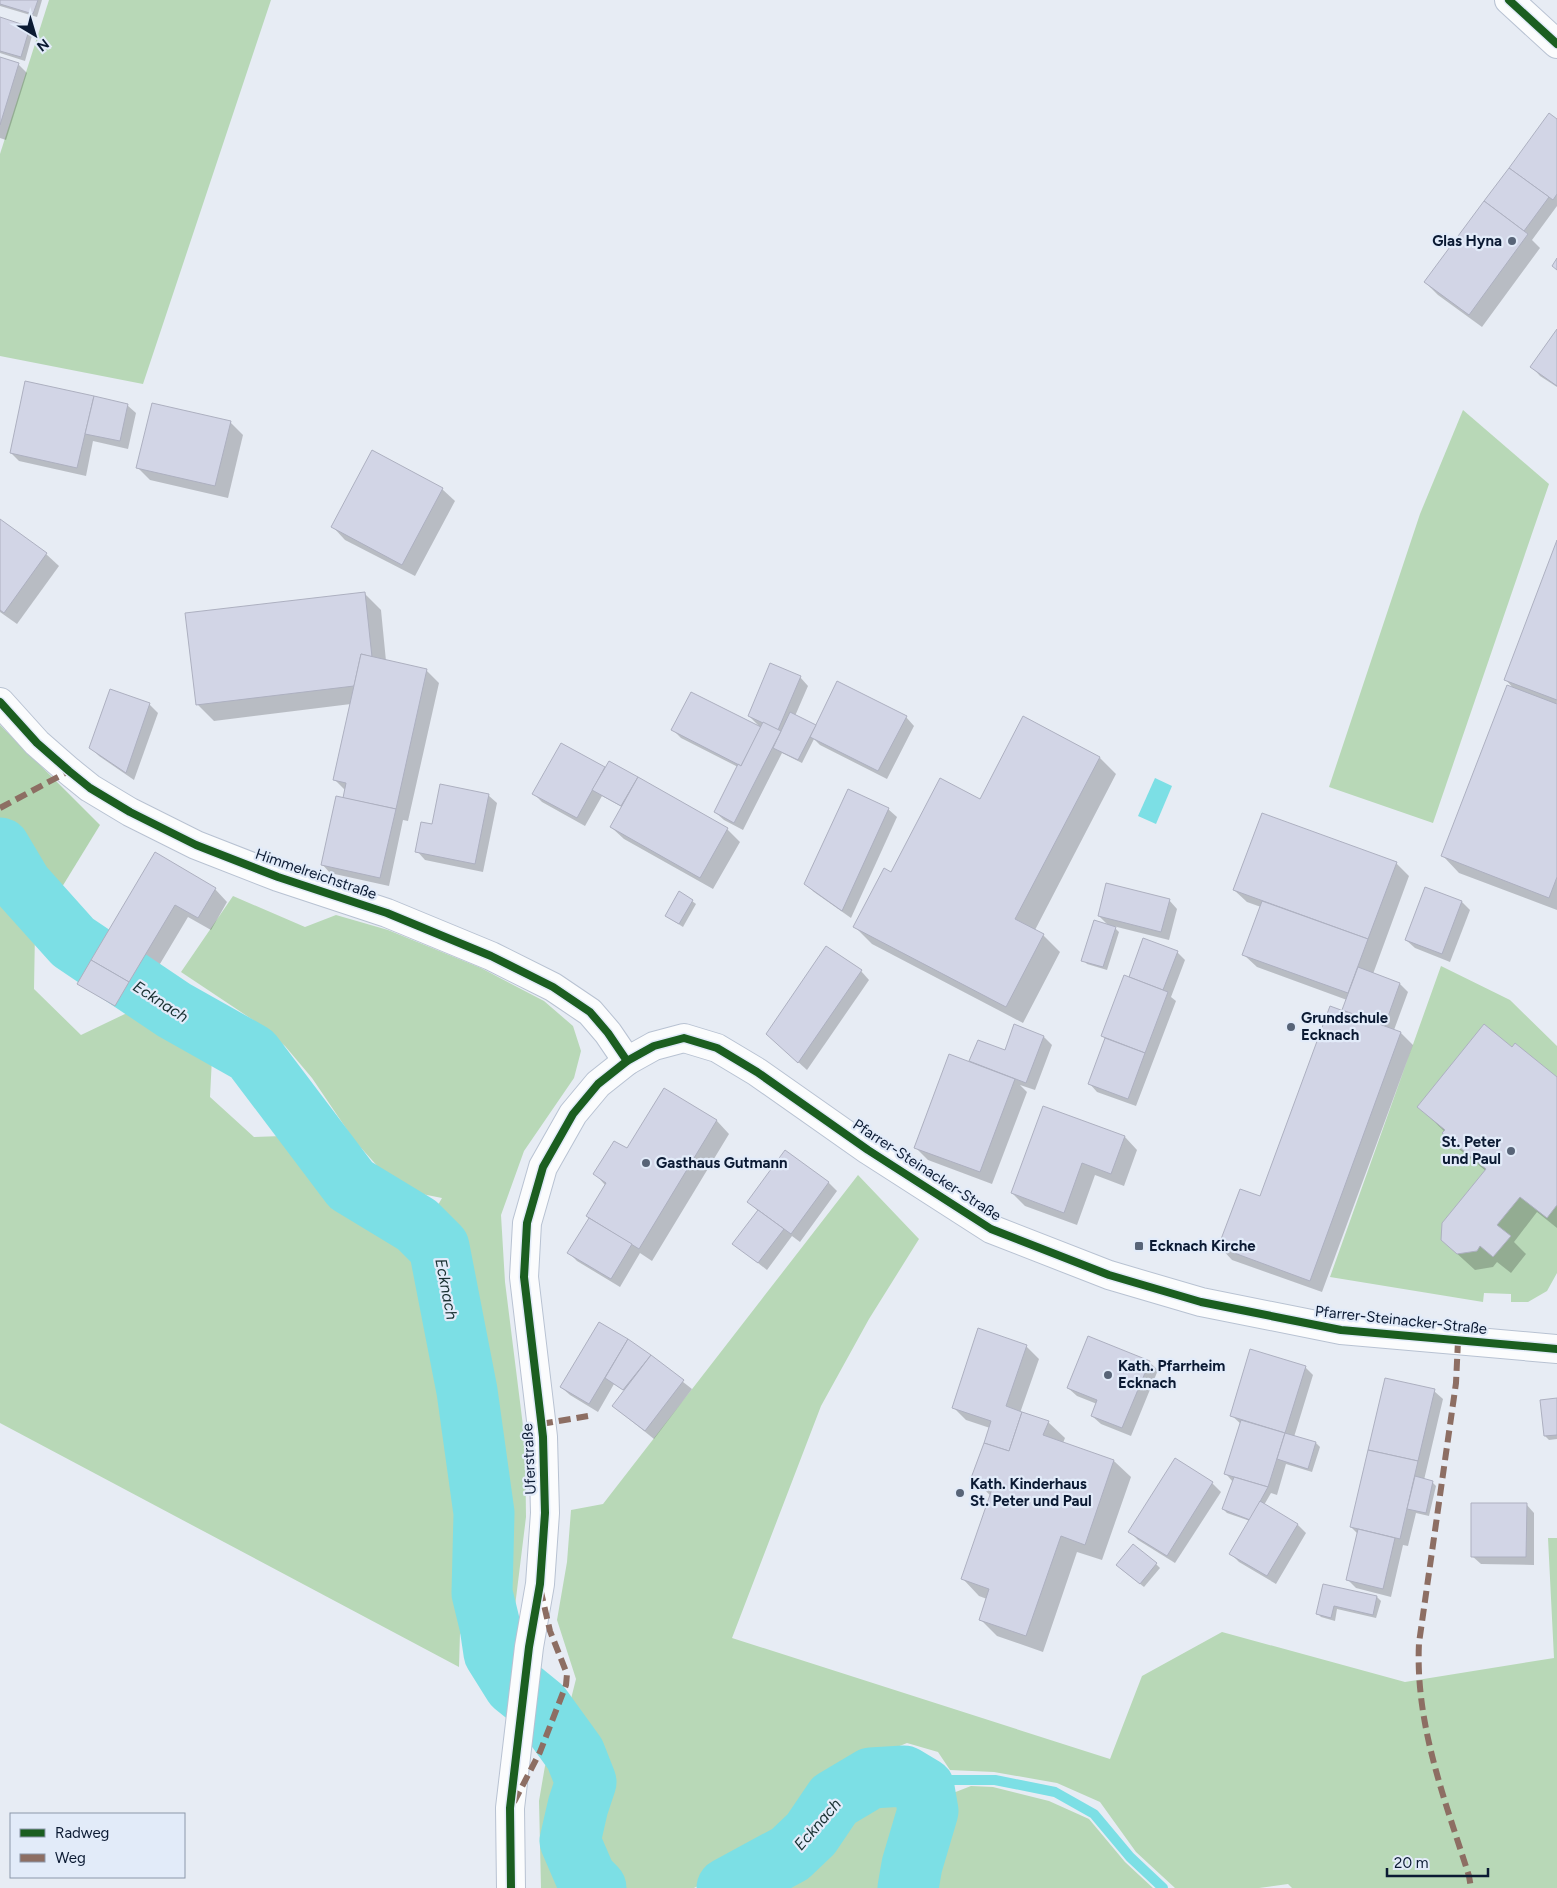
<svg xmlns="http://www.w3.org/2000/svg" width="1557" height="1888" font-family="Figtree,sans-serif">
<rect width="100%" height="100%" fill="#e7ecf4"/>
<g fill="#b8d8b7">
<path d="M 49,0 L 271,0 L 143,384 L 0,356 L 0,154 Z"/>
<path d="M 1463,410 L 1549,484 L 1433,823 L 1329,787 L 1420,514 Z"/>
<path d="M 0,874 L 35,931 L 34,989 L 81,1035 L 127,1013 L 142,1023 L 212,1058 L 210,1097 L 254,1137 L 282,1136 L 284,1122 L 342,1200 L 420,1236 L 442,1198 L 407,1191 L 380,1169 L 354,1140 L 312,1078 L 285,1046 L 253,1020 L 181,972 L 233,896 L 305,927 L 336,915 L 388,930 L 481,968 L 544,1001 L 573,1026 L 581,1051 L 574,1078 L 524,1151 L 501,1215 L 505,1282 L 525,1442 L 526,1517 L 503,1704 L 460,1633 L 459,1667 L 0,1423 Z"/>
<path d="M 1441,966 L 1510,1000 L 1557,1046 L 1557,1273 L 1547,1291 L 1528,1302 L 1511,1302 L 1511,1294 L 1484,1293 L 1483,1302 L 1330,1277 Z"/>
<path d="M 858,1175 L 919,1239 L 869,1319 L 821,1406 L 732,1638 L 1110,1759 L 1142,1676 L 1222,1632 L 1405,1682 L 1554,1658 L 1548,1538 L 1557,1538 L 1557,1888 L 1292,1888 L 1288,1884 L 1259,1888 L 1175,1888 L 1136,1852 L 1100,1802 L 1057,1783 L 994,1772 L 950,1770 L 938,1752 L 907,1743 L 870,1758 L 830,1786 L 802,1826 L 779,1847 L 694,1888 L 624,1888 L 614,1882 L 592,1850 L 592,1810 L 605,1763 L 591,1734 L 570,1703 L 576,1679 L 557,1620 L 567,1562 L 571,1510 L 603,1504 Z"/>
<path d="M 555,1746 L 569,1771 L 572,1789 L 563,1840 L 568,1869 L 580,1888 L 541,1888 L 539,1801 L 545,1766 Z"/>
<path d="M 872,1784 L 896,1787 L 912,1802 L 915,1822 L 897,1888 L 742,1888 L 792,1863 L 821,1837 L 841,1805 Z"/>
<path d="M 971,1786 L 993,1787 L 1049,1801 L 1089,1819 L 1125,1862 L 1153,1888 L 921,1888 C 927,1855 937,1823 953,1793 Z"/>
</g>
<path fill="#b2d4b0" d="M 0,725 L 100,825 L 35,931 L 0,874 Z"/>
<path fill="#7cdfe5" d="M 1155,778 L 1172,786 L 1156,824 L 1138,816 Z"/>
<g fill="#0003">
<path d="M 0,0 L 42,0 L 37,17 L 0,6 Z"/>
<path d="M 0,19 L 29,28 L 33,32 L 25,61 L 0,53 Z"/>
<path d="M 0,59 L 18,64 L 27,73 L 6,140 L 0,138 Z"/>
<path d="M 1557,120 L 1557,206 L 1532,240 L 1540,248 L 1482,327 L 1438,295 L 1425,282 Z"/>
<path d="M 1557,331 L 1557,387 L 1540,376 L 1532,367 Z"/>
<path d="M 127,405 L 136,413 L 128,449 L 93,441 L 86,476 L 19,461 L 11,453 Z"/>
<path d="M 230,422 L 243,435 L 228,498 L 150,480 L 138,468 Z"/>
<path d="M 442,489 L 455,501 L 415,576 L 345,540 L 333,527 Z"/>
<path d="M 0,521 L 46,554 L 59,566 L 17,624 L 0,612 Z"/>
<path d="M 1557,544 L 1557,910 L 1459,873 L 1443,856 L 1515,690 L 1505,679 Z"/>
<path d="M 364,593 L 381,610 L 386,661 L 426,670 L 439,683 L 408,821 L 403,820 L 389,886 L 330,873 L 322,864 L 346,791 L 335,780 L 351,704 L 214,721 L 197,704 Z"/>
<path d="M 800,677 L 808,686 L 795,716 L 816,727 L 906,717 L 914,726 L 887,779 L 820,745 L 814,739 L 802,763 L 782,753 L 743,830 L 724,820 L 715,812 L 738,767 L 681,738 L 673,730 L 761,728 L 749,716 Z"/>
<path d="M 149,704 L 158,713 L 134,780 L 99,756 L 91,748 Z"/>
<path d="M 562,744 L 606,769 L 609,763 L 727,829 L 740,842 L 713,889 L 624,839 L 611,827 L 622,807 L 602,796 L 585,826 L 542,802 L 534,794 Z"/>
<path d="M 1100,758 L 1116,774 L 1035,930 L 1043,935 L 1060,952 L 1023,1023 L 872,944 L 855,927 L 891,874 L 981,800 Z"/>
<path d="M 488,795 L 497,803 L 483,872 L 425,860 L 417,851 L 433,825 Z"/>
<path d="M 888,809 L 897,817 L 851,918 L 814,892 L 806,884 Z"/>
<path d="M 155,854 L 215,889 L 227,902 L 211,930 L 188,917 L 142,994 L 132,988 L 119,1009 L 79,984 Z"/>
<path d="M 1396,863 L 1409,876 L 1373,974 L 1400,984 L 1408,992 L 1394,1030 L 1401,1033 L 1413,1045 L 1322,1292 L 1232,1260 L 1220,1247 L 1260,1198 L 1347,1014 L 1344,1010 L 1347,1000 L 1257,967 L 1244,955 L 1261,907 L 1247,902 L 1234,890 Z"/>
<path d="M 1426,888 L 1462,902 L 1470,910 L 1450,962 L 1415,948 L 1406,940 Z"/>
<path d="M 1169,900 L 1177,909 L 1169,940 L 1113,926 L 1119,932 L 1107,970 L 1087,964 L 1083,960 L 1109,926 L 1099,916 Z"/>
<path d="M 692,901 L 696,904 L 683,927 L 666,916 Z"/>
<path d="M 1177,952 L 1185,960 L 1171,997 L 1176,1001 L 1136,1106 L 1097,1092 L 1089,1083 L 1106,1039 L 1102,1036 L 1130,978 Z"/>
<path d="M 861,971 L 869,980 L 807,1070 L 776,1042 Z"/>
<path d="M 1015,1026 L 1044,1037 L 1052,1045 L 1035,1090 L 1020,1085 L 1027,1092 L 992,1184 L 928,1160 L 915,1147 L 975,1065 L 971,1061 L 1005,1051 Z"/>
<path d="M 1512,1049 L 1557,1079 L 1557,1228 L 1537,1212 L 1514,1242 L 1526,1254 L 1511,1273 L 1497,1262 L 1493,1267 L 1475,1270 L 1442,1240 L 1486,1171 L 1460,1150 L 1444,1133 L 1445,1132 L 1419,1107 Z"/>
<path d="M 664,1089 L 717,1121 L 729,1134 L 652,1261 L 640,1253 L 620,1287 L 577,1261 L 569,1253 L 590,1219 L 587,1216 L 606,1186 L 595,1174 L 627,1150 Z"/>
<path d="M 1044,1108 L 1125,1137 L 1137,1150 L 1124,1186 L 1095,1175 L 1077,1225 L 1025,1206 L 1012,1193 Z"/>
<path d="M 786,1152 L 829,1183 L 837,1191 L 800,1242 L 792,1236 L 767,1270 L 734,1244 L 758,1211 L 749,1202 Z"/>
<path d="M 599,1324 L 650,1356 L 692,1389 L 654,1439 L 613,1406 L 625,1391 L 614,1384 L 598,1412 L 570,1395 L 561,1387 Z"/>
<path d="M 1026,1346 L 1039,1359 L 1020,1413 L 1048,1422 L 1065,1438 L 1063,1443 L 1114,1461 L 1131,1477 L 1102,1560 L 1077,1552 L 1043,1652 L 997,1636 L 980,1619 L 987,1599 L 979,1596 L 963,1579 L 991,1496 L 972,1478 L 990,1428 L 966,1420 L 953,1407 Z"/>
<path d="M 1149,1362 L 1158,1370 L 1131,1436 L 1101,1424 L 1092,1416 L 1097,1404 L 1077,1396 L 1068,1388 Z"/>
<path d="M 1305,1367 L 1313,1375 L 1294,1437 L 1316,1443 L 1320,1447 L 1312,1472 L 1286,1464 L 1277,1495 L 1271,1493 L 1264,1505 L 1298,1525 L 1306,1533 L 1276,1584 L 1239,1562 L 1231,1554 L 1250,1521 L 1227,1513 L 1223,1509 L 1233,1482 L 1226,1474 L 1241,1424 L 1231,1415 Z"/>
<path d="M 1434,1391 L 1443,1399 L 1424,1480 L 1432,1482 L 1436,1486 L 1429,1516 L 1416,1513 L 1408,1546 L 1403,1545 L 1391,1597 L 1356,1588 L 1348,1580 L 1358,1534 L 1351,1527 Z"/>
<path d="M 1557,1399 L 1557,1439 L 1549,1440 L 1545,1436 Z"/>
<path d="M 1175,1460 L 1212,1483 L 1221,1492 L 1175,1563 L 1138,1540 L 1130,1532 Z"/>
<path d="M 1526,1504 L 1534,1513 L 1534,1565 L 1481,1564 L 1472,1556 Z"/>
<path d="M 1156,1564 L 1160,1568 L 1144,1587 L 1121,1569 Z"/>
<path d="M 1324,1585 L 1377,1597 L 1381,1601 L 1376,1618 L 1337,1609 L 1335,1621 L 1321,1617 L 1317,1613 Z"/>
</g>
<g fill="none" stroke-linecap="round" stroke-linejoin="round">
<path stroke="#7cdfe5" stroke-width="10" d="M 924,1788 L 948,1780 L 995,1780 L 1055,1792 L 1094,1814 L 1130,1857 L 1163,1888"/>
<g stroke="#7cdfe5" stroke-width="61">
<path d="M 0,848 L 22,885 L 73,942 L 174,1010 L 252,1054 L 351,1185 L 417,1225 L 439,1247 L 467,1391 L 484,1513 L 482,1593 L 490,1626 L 494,1653 L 514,1685 L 541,1707 L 575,1754 L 586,1782 L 578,1806 L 570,1841 L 586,1878 L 596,1888"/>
<path d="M 727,1888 L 790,1854 L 811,1834 L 834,1800 L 871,1778 L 904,1776 L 924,1788 L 928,1811 L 912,1865 L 908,1888"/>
</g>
</g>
<g fill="#d2d5e6" stroke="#adb0c0">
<path d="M 0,0 L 38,0 L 33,14 L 0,4 Z"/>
<path d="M 0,17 L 30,27 L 21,57 L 0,51 Z"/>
<path d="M 0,57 L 19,63 L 0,125 Z"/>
<path d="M 1549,113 L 1557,119 L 1557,194 L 1553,200 L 1509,168 Z"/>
<path d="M 1509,168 L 1549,197 L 1524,231 L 1484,201 Z"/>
<path d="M 1484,201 L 1528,234 L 1469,315 L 1424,282 Z"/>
<path d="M 1557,258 L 1557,270 L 1552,266 Z"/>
<path d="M 1557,329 L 1557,386 L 1530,367 Z"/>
<path d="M 25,381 L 94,396 L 77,468 L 10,453 Z"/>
<path d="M 94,396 L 128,404 L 120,441 L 85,434 Z"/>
<path d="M 152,403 L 231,421 L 215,486 L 136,468 Z"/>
<path d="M 372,450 L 443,488 L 402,565 L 331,527 Z"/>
<path d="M 0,519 L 47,553 L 4,613 L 0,610 Z"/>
<path d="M 1557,540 L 1557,700 L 1504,680 Z"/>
<path d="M 365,592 L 372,657 L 361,654 L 354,686 L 196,705 L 185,613 Z"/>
<path d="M 361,654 L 427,669 L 396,809 L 343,798 L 346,783 L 333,780 Z"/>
<path d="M 770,663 L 801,676 L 778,730 L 748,716 Z"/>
<path d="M 837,681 L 907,716 L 878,771 L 810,737 Z"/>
<path d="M 1507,685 L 1557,704 L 1557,877 L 1549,898 L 1441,856 Z"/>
<path d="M 110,689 L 150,703 L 126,773 L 89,748 Z"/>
<path d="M 691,692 L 761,727 L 741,766 L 671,730 Z"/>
<path d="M 790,712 L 816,725 L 798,760 L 773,748 Z"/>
<path d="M 1023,716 L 1100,757 L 1015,919 L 1044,934 L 1006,1007 L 853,927 L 884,868 L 891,872 L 940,778 L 980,799 Z"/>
<path d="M 763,722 L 781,731 L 734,823 L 714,812 L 738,764 L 741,766 Z"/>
<path d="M 561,743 L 605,767 L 577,818 L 532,794 Z"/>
<path d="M 609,761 L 638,777 L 621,806 L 592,790 Z"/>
<path d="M 638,777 L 728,828 L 700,878 L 610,827 Z"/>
<path d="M 440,784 L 489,794 L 475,864 L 415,852 L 421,822 L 432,824 Z"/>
<path d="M 848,789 L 889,808 L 842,911 L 804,884 Z"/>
<path d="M 336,796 L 396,809 L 380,878 L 321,865 Z"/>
<path d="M 1262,813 L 1397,862 L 1368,939 L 1233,890 Z"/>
<path d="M 155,852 L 216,888 L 198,918 L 175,905 L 129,982 L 91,960 Z"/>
<path d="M 1106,883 L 1170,899 L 1161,932 L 1098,916 Z"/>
<path d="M 1425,887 L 1462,901 L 1442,954 L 1405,940 Z"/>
<path d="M 679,891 L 693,900 L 679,924 L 665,916 Z"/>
<path d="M 1262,901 L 1368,939 L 1348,993 L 1242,955 Z"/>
<path d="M 1094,920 L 1116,927 L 1103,967 L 1081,961 Z"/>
<path d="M 1143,938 L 1178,951 L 1163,990 L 1129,977 Z"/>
<path d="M 826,946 L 862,970 L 798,1063 L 766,1034 Z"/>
<path d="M 91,960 L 129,982 L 115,1006 L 77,984 Z"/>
<path d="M 1358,967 L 1400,983 L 1385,1025 L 1342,1010 Z"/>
<path d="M 1124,975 L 1168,992 L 1145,1053 L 1101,1036 Z"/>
<path d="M 1330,1006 L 1401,1032 L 1310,1281 L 1218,1247 L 1240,1189 L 1260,1196 Z"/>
<path d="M 1014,1024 L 1044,1036 L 1026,1083 L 969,1061 L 978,1040 L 1005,1050 Z"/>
<path d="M 1484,1024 L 1512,1047 L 1515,1043 L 1557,1077 L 1557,1205 L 1547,1218 L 1520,1197 L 1497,1225 L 1511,1236 L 1493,1257 L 1480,1246 L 1477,1251 L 1457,1254 L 1441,1240 L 1442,1223 L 1486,1169 L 1442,1133 L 1445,1130 L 1417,1107 Z"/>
<path d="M 1105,1038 L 1145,1053 L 1128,1099 L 1088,1084 Z"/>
<path d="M 949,1054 L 1015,1079 L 980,1172 L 914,1148 Z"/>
<path d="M 664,1088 L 717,1120 L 639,1249 L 586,1216 L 606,1183 L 593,1174 L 614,1141 L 627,1148 Z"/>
<path d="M 1043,1106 L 1125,1136 L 1111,1174 L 1082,1163 L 1064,1213 L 1011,1193 Z"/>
<path d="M 785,1150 L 829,1182 L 791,1234 L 747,1202 Z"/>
<path d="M 758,1210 L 784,1229 L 758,1263 L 732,1244 Z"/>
<path d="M 589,1218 L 632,1244 L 611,1279 L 567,1253 Z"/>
<path d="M 599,1322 L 628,1339 L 589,1404 L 560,1387 Z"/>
<path d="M 978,1328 L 1027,1345 L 1006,1406 L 1022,1412 L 1009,1451 L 984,1443 L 991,1421 L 952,1408 Z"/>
<path d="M 1088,1336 L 1150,1361 L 1122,1428 L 1091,1416 L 1097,1400 L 1067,1388 Z"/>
<path d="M 628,1339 L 651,1355 L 623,1390 L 605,1378 Z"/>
<path d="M 1250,1349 L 1306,1366 L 1285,1433 L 1230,1416 Z"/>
<path d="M 651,1355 L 684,1380 L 645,1431 L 612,1406 Z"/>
<path d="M 1385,1378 L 1435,1389 L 1418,1461 L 1368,1450 Z"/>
<path d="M 1557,1398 L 1557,1435 L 1544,1436 L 1540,1400 Z"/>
<path d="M 1022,1412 L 1049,1421 L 1043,1435 L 1114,1460 L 1085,1545 L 1061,1536 L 1026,1636 L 979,1620 L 989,1589 L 961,1579 L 993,1486 L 971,1478 L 984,1443 L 1009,1451 Z"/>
<path d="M 1241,1420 L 1285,1433 L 1268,1487 L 1224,1474 Z"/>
<path d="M 1285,1433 L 1316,1442 L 1308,1469 L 1277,1459 Z"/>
<path d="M 1368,1450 L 1418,1461 L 1400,1539 L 1350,1527 Z"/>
<path d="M 1175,1458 L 1213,1482 L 1167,1556 L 1128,1532 Z"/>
<path d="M 1415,1476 L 1433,1481 L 1426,1513 L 1407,1509 Z"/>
<path d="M 1234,1477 L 1268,1487 L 1250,1520 L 1222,1509 Z"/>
<path d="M 1260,1501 L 1298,1524 L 1267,1576 L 1229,1554 Z"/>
<path d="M 1471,1503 L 1527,1503 L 1526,1557 L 1471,1557 Z"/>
<path d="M 1358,1529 L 1395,1538 L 1383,1589 L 1346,1580 Z"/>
<path d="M 1133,1544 L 1157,1563 L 1140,1584 L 1116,1565 Z"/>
<path d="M 1323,1584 L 1377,1596 L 1373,1615 L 1334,1606 L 1331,1618 L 1316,1614 Z"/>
</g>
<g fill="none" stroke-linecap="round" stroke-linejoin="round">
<defs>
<g id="street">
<path d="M 1509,0 L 1557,44"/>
<path d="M 0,702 L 37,743 L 69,771 L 90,788 L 130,812 L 196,845 L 278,877 L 387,913 L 491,956 L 553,987 L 590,1012 L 608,1033 L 627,1061"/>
<path d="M 511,1888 L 510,1808 L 529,1647 L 540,1584 L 545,1513 L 543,1437 L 524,1277 L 527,1223 L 543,1167 L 573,1114 L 598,1084 L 627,1061 L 654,1046 L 684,1038 L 717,1048 L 757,1072 L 868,1150 L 991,1229 L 1109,1275 L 1201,1302 L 1341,1330 L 1557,1349"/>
</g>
</defs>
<use href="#street" stroke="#b8c2d2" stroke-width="30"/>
<use href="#street" stroke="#fbfcfd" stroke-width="28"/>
<g stroke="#8d6e63" stroke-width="6" stroke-dasharray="12 6" stroke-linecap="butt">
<path d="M 0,808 L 69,771"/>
<path d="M 1458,1341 L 1456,1383 L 1419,1643 C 1415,1724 1445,1800 1469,1876 L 1471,1888"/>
<path d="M 541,1424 L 588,1416"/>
<path d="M 514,1802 L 540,1752 L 566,1685 L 567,1674 L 550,1631 L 541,1592"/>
</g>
<defs>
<g id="cycleway">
<path d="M 1509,0 L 1557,44"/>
<path d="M 0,702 L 37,743 L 69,771 L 90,788 L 130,812 L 196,845 L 278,877 L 387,913 L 491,956 L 553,987 L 590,1012 L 608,1033 L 627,1061"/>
<path d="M 511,1888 L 510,1808 L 529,1647 L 540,1584 L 545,1513 L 543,1437 L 524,1277 L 527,1223 L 543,1167 L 573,1114 L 598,1084 L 627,1061 L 654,1046 L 684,1038 L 717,1048 L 757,1072 L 868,1150 L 991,1229 L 1109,1275 L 1201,1302 L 1341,1330 L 1557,1349"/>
</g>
</defs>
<use href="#cycleway" stroke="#e2ebf9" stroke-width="11"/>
<use href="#cycleway" stroke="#1b5e20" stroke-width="8"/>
</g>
<g fill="#586477" stroke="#e2ebf9" stroke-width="2">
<circle cx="1512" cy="241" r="5"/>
<circle cx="1291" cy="1027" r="5"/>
<circle cx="1511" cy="1151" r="5"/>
<circle cx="646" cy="1163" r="5"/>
<rect x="1134" y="1241" width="10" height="10" rx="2.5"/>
<circle cx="1108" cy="1375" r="5"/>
<circle cx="960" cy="1493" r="5"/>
</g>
<g text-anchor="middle" stroke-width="4.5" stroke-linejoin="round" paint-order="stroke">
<g font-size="15" font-weight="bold" fill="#0b1a33" stroke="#e2ebf9" text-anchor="start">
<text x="1502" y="246" text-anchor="end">Glas Hyna</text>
<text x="1301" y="1023">Grundschule<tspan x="1301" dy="17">Ecknach</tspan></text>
<text x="1501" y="1147" text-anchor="end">St. Peter<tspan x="1501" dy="17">und Paul</tspan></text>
<text x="656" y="1168">Gasthaus Gutmann</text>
<text x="1149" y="1251">Ecknach Kirche</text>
<text x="1118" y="1371">Kath. Pfarrheim<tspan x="1118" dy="17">Ecknach</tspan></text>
<text x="970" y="1489">Kath. Kinderhaus<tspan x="970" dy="17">St. Peter und Paul</tspan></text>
</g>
<g font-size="15" fill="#0b1a33" stroke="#e2ebf9">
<text transform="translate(316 874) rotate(19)" y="5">Himmelreichstraße</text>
<text transform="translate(927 1170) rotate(33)" y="5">Pfarrer-Steinacker-Straße</text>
<text transform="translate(1401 1320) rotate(6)" y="5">Pfarrer-Steinacker-Straße</text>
<text transform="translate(529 1459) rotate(-93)" y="5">Uferstraße</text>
</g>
<g font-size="16" font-style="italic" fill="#193031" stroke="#e2ebf9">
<text transform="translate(161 1001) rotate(33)" y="6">Ecknach</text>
<text transform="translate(447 1289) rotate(79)" y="6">Ecknach</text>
<text transform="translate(817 1824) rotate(-49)" y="6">Ecknach</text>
</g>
</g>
<rect x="10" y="1813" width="175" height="65" fill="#e2ebf9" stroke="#8c97aa"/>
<rect x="20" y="1829" width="25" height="8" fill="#1b5e20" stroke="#8c97aa"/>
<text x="55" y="1838" font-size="15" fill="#0b1a33">Radweg</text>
<rect x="20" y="1854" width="25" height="8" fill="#8d6e63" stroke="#8c97aa"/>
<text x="55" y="1863" font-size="15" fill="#0b1a33">Weg</text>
<g transform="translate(35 35) rotate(142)" stroke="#e2ebf9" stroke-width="4" paint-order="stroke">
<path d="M0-4L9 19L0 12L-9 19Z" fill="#0b1a33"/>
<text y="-8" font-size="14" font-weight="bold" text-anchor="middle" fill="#0b1a33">N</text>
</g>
<path d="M1387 1868v8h101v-8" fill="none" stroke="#0b1a33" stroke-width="2.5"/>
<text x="1394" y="1868" font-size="15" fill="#0b1a33" stroke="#e2ebf9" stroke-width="4" paint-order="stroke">20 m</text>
</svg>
